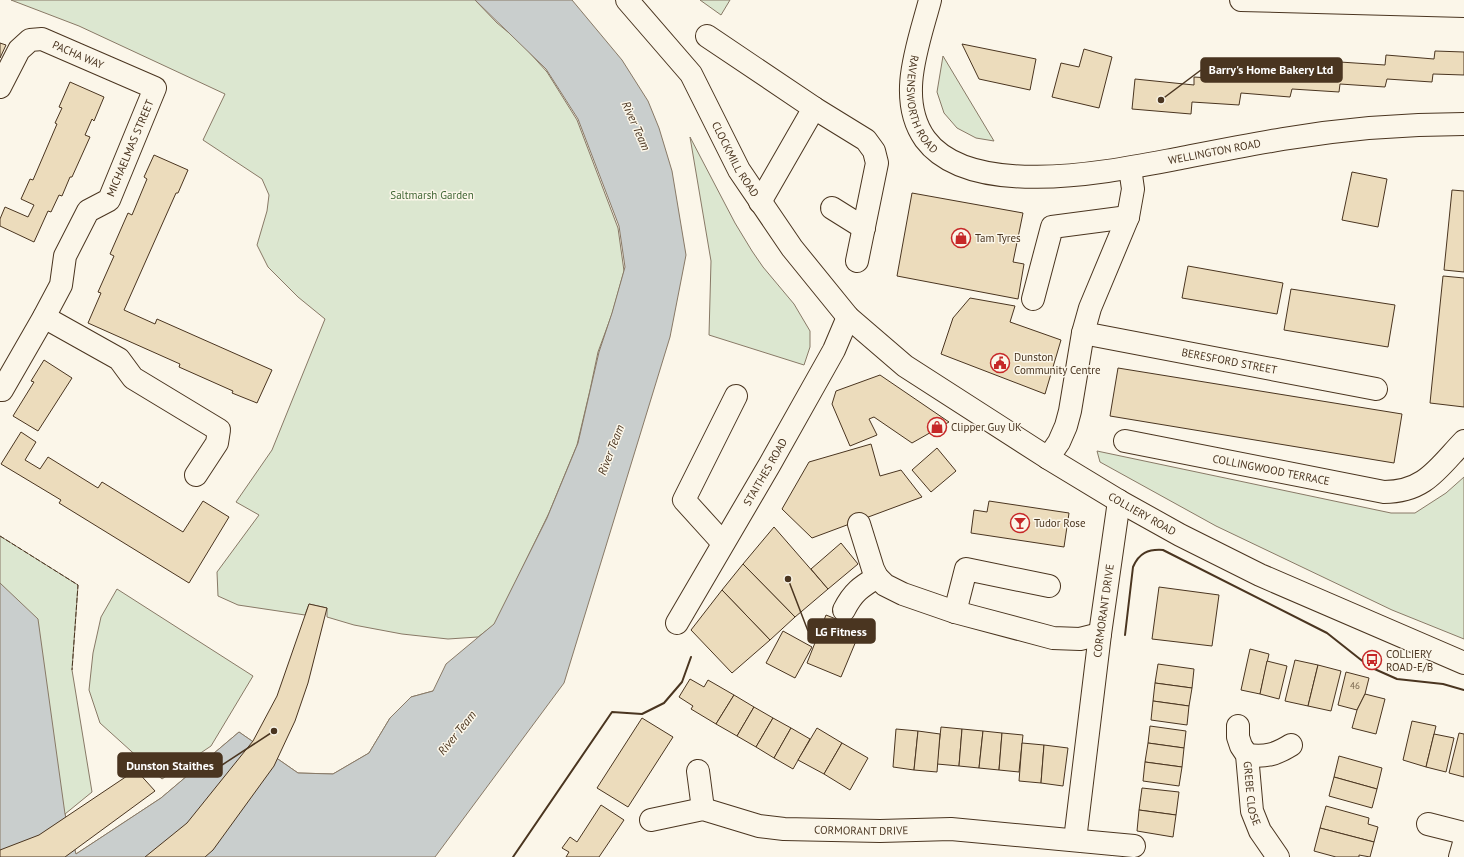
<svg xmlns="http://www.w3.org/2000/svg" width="1464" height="857" font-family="'PT Sans',sans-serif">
<rect width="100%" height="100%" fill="#fbf6e9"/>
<g fill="#dce7d0" stroke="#887966">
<path d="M 11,0 L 475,0 L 497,23 L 520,42 L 547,72 L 577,120 L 618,228 L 624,271 L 612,314 L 598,352 L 590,390 L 577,445 L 549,513 L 495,624 L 478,637 L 448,639 L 402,634 L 354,625 L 327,617 L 327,608 L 309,604 L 305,615 L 238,605 L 218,596 L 217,572 L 259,515 L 236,502 L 272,450 L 325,319 L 298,297 L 268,267 L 257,245 L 267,211 L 269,195 L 262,179 L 203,140 L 225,94 L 79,26 Z"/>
<path d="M 700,0 L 730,0 L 721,15 Z"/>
<path d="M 943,56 L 994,141 L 976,138 L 957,128 L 944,113 L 937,92 Z"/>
<path d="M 690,137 L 735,223 L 752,251 L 763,267 L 794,304 L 810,331 L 810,347 L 804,365 L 709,335 L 711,261 Z"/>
<path d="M 1097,451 L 1391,513 L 1415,513 L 1446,493 L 1464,477 L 1464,639 L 1392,610 L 1216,526 L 1100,462 Z"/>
<path d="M 0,536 L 78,585 L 72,670 L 92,792 L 65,814 L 76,854 L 161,798 L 239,732 L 298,773 L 333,774 L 369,753 L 390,718 L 411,697 L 433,691 L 287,857 L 0,857 Z"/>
<path d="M 117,589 L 253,676 L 211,746 L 162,779 L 100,723 L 89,690 L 93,653 L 101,617 Z"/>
</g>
<path fill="#c9cecd" stroke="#887966" d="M 475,0 L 572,0 L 622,60 L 648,101 L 659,128 L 672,171 L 686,255 L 670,337 L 564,683 L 435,857 L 0,857 L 0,583 L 38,619 L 65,814 L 76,854 L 161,798 L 239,732 L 298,773 L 333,774 L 369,753 L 390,718 L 411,697 L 433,691 L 446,664 L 494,624 L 547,518 L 578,443 L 599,352 L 612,313 L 625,267 L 619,226 L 578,119 L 546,69 Z"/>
<g fill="#ecdcbc" stroke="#4a3520">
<path d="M 0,43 L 6,45 L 0,58 Z"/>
<path d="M 962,44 L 1036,59 L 1030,90 L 979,79 Z"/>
<path d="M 1084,49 L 1112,57 L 1099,108 L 1052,97 L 1061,63 L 1079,67 Z"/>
<path d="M 1435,51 L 1464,52 L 1464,75 L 1433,74 L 1432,82 L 1387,79 L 1385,87 L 1340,84 L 1339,92 L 1292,89 L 1290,97 L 1241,93 L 1239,105 L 1192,102 L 1191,114 L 1132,109 L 1135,79 L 1194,85 L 1194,77 L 1241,80 L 1241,70 L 1291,74 L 1291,66 L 1340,70 L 1340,62 L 1385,65 L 1386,55 L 1434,59 Z"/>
<path d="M 70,82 L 104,97 L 94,121 L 92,119 L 85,135 L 90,137 L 72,177 L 70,177 L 62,196 L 59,195 L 51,212 L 48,211 L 34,242 L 0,226 L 0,219 L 5,207 L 28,217 L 34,205 L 21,199 L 30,179 L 33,180 L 57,124 L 55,123 L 62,108 L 59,107 Z"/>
<path d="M 154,155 L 188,170 L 178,193 L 176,193 L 124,310 L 155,324 L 157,319 L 272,370 L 257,403 L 232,393 L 233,391 L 179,367 L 180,364 L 88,323 L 101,293 L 98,292 L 114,256 L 110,254 L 128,213 L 132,215 L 147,179 L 144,177 Z"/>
<path d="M 1352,172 L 1387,179 L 1378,227 L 1342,220 Z"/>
<path d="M 1452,190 L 1464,191 L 1464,272 L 1444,270 Z"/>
<path d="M 912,193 L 1023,213 L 1013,262 L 1024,264 L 1018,299 L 897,276 Z"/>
<path d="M 1188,266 L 1283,283 L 1277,314 L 1182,298 Z"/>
<path d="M 1443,276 L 1464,278 L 1464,407 L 1430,403 Z"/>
<path d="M 1291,289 L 1395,305 L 1388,347 L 1284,330 Z"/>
<path d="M 970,298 L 1015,306 L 1010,322 L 1061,340 L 1045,394 L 941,354 L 953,318 Z"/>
<path d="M 44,360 L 72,378 L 38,431 L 13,416 L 34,382 L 31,381 Z"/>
<path d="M 1118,368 L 1402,414 L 1394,463 L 1110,416 Z"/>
<path d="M 880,375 L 949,422 L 912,443 L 874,417 L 869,419 L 877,435 L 850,446 L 832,404 L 836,391 Z"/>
<path d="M 21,432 L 36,442 L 25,460 L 40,469 L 48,457 L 98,488 L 102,482 L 183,532 L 203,501 L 229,517 L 189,583 L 59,503 L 61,500 L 1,464 Z"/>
<path d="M 871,444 L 880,476 L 901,470 L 922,497 L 812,538 L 782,509 L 809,462 Z"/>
<path d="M 937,448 L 956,471 L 931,492 L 912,470 Z"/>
<path d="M 989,501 L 1069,513 L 1064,547 L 971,533 L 974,510 L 987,512 Z"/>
<path d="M 774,527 L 828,589 L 795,617 L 743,564 Z"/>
<path d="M 841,543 L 858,564 L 828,589 L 811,569 Z"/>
<path d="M 743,564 L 795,617 L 770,640 L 722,590 Z"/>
<path d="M 1159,587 L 1219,595 L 1212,646 L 1152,639 Z"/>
<path d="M 722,590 L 770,640 L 732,673 L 691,630 Z"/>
<path d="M 309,604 L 327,608 L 308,683 L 295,721 L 274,766 L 213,850 L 205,857 L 145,857 L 187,823 L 253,741 L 277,696 Z"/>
<path d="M 826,615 L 861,629 L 841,677 L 807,663 Z"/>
<path d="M 783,631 L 812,647 L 795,678 L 766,663 Z"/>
<path d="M 1250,649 L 1269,654 L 1260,694 L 1241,690 Z"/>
<path d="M 1295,660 L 1318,665 L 1308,706 L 1285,701 Z"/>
<path d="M 1267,661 L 1287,666 L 1279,699 L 1260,694 Z"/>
<path d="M 1158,664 L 1194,669 L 1192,688 L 1155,683 Z"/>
<path d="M 1318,665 L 1341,671 L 1331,711 L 1308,706 Z"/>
<path d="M 1346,672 L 1369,678 L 1365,694 L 1357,710 L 1338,705 Z"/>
<path d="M 690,679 L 704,687 L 708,680 L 734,695 L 716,724 L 691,709 L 693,706 L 679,697 Z"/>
<path d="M 1155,683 L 1192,688 L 1189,706 L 1153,701 Z"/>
<path d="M 1365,694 L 1385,699 L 1376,734 L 1352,728 L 1357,710 Z"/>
<path d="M 734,695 L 754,707 L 737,736 L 716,724 Z"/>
<path d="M 1153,701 L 1189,706 L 1187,725 L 1151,720 Z"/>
<path d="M 754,707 L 773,718 L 756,747 L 737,736 Z"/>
<path d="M 642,718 L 673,737 L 628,807 L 597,788 Z"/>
<path d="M 773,718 L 791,728 L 774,758 L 756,747 Z"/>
<path d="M 1412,721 L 1436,726 L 1426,767 L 1403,760 Z"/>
<path d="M 1150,726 L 1186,731 L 1184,748 L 1148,743 Z"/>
<path d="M 941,727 L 962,729 L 959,766 L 937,764 Z"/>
<path d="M 791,728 L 810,739 L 793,769 L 774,758 Z"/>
<path d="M 817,728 L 842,743 L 824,774 L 798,760 Z"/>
<path d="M 896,729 L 918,731 L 914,770 L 893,767 Z"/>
<path d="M 962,729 L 983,731 L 979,768 L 959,766 Z"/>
<path d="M 918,731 L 940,734 L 937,772 L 914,770 Z"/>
<path d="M 983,731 L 1002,733 L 999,770 L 979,768 Z"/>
<path d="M 1002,733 L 1023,735 L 1019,772 L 999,770 Z"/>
<path d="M 1459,733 L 1464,734 L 1464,777 L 1449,773 Z"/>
<path d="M 1434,734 L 1454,738 L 1446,772 L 1426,767 Z"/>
<path d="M 842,743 L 868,758 L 850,790 L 824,774 Z"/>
<path d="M 1022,743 L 1044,745 L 1041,783 L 1019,781 Z"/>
<path d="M 1148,743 L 1184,748 L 1182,767 L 1145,762 Z"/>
<path d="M 1044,745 L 1068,748 L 1063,786 L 1041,783 Z"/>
<path d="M 1339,756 L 1382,768 L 1377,789 L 1334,777 Z"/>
<path d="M 1145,762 L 1182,767 L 1179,786 L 1143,781 Z"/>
<path d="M 136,770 L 155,791 L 65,857 L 0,857 L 0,850 L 39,835 Z"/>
<path d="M 1334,777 L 1377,789 L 1372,808 L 1329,796 Z"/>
<path d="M 1142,788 L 1179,792 L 1176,815 L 1139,810 Z"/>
<path d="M 601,805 L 624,820 L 599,857 L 566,857 L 569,852 L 562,848 L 570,837 L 577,842 Z"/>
<path d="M 1326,806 L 1369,818 L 1368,824 L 1378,827 L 1374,842 L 1320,828 Z"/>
<path d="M 1139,810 L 1176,815 L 1173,837 L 1137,831 Z"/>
<path d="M 1320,828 L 1374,842 L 1370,857 L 1359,855 L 1359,857 L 1336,857 L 1314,851 Z"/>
</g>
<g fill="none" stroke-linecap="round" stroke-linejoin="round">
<defs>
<g id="minor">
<path id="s1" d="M 930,0 C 919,43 896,98 925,139 C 971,201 1112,171 1176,159 C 1212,152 1247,145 1283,139 C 1343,129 1403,124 1464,124"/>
<path d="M 1241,0 L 1464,6"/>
<path d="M 707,36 L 814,108"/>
<path id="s2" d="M 0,87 L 19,50 L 30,40 L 42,39 L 155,88 L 109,200 L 88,211 L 65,256 L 61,285 L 44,317 L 2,390 L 0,390"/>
<path d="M 760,202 L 814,108 L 866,140 L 874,151 L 877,163 L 857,261"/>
<path d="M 832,208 L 864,228"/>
<path d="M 1033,299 L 1052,227 L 1128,217"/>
<path d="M 44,317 L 119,359 L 133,378 L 219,430 L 217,443 L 196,475"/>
<path id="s3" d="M 1083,333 L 1376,389"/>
<path id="s4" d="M 1125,441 L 1384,492 C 1425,492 1438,468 1464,441"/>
<path d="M 1048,458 L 1059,442 L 1066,426 L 1070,411 L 1083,333 L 1090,308 L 1128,217 L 1133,189 L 1130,168"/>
<path d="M 859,524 L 873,569 L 877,577 L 885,585 L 903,594 L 955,612 L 1053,638 L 1080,639 L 1100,634"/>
<path d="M 723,543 L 684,500 L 736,396"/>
<path d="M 844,610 C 853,592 861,587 877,577"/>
<path d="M 955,612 L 966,569 L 1049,586"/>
<path id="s5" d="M 677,623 L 770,464 L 834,350 L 848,317"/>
<path id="s6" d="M 1238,726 L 1238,737 L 1241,746 L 1247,755 L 1252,811 L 1260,831 L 1278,857"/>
<path d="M 1247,755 C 1266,757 1275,755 1291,745"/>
<path d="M 698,771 L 703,809"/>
<path id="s7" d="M 651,820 L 703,809 L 759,826 L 784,829 L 880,831 L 951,829 L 1134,846"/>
<path d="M 1428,824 L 1464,833"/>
<path id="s8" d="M 1075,840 L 1100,634 L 1119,501"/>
<path d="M 1460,857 L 1464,843"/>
</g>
<g id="major">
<path id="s9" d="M 627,0 L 691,74 L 739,170 L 792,248 L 848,317 L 905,366 L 1048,458 L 1119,501 L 1180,535 L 1260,575 L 1464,663"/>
</g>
</defs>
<use href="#minor" stroke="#4a3520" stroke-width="24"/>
<use href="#major" stroke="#4a3520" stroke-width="24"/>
<use href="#minor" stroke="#fbf6e9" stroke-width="22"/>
<use href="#major" stroke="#fbf6e9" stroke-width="22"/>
<path stroke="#4a3520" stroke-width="1" stroke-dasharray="5 2" stroke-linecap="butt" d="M 0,536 L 78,585 L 72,670"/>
<g stroke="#4a3520" stroke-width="2">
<path d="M 1125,635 L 1133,567 C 1139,553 1148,549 1163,550 L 1327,633 L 1370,667 L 1397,679 L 1443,684 L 1464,690"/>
<path d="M 513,857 L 612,712 L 642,714 L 664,703 L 682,682 L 691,657"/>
</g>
</g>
<defs>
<symbol id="shop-ring" viewBox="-11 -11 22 22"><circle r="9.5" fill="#fbf6e9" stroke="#c62828" stroke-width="1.5"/><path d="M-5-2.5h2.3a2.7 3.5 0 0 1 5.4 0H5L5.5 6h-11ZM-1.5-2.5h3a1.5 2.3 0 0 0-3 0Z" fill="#c62828"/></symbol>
<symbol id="civic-ring" viewBox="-11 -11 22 22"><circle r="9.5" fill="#fbf6e9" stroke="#c62828" stroke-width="1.5"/><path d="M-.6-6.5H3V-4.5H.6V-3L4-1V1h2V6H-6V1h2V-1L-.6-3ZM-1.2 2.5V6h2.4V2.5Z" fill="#c62828"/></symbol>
<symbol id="bar-ring" viewBox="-11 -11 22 22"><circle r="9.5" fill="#fbf6e9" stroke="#c62828" stroke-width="1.5"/><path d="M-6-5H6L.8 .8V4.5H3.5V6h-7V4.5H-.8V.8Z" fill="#c62828"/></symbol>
<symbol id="bus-ring" viewBox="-11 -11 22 22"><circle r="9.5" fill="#fbf6e9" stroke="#c62828" stroke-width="1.5"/><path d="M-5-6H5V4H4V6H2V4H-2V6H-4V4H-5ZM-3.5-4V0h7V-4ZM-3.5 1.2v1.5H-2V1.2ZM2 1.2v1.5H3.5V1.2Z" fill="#c62828"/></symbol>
</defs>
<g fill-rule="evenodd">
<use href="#shop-ring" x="950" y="227" width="22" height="22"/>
<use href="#civic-ring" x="989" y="352" width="22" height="22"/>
<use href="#shop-ring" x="926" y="416" width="22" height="22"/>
<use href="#bar-ring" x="1009" y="512" width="22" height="22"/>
<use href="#bus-ring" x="1361" y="649" width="22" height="22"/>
</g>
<g text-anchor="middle" stroke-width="3" stroke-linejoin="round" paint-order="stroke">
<g font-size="9" fill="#725f47">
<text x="1355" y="689">46</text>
</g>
<g font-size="11" fill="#4a3520" stroke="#fbf6e9">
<text dy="4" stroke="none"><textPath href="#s2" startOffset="108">PACHA WAY</textPath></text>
<text dy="4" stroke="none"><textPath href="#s1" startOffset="109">RAVENSWORTH ROAD</textPath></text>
<text transform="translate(130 148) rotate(-67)" y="4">MICHAELMAS STREET</text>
<text dy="4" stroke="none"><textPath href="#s1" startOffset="446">WELLINGTON ROAD</textPath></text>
<text dy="4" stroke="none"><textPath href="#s9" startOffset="194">CLOCKMILL ROAD</textPath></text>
<text dy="4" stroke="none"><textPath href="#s3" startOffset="149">BERESFORD STREET</textPath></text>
<text dy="4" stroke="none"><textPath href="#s4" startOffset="149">COLLINGWOOD TERRACE</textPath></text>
<text dy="4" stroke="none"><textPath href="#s5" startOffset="175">STAITHES ROAD</textPath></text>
<text dy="4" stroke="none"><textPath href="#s9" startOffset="743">COLLIERY ROAD</textPath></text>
<text dy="4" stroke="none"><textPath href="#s8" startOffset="231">CORMORANT DRIVE</textPath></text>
<text dy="4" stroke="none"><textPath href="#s6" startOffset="70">GREBE CLOSE</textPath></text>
<text dy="4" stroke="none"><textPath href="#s7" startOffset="214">CORMORANT DRIVE</textPath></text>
</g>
<g font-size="11" fill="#436837" stroke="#fbf6e9">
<text x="432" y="199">Saltmarsh Garden</text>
</g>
<g font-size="11" fill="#4a3520" stroke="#fbf6e9" text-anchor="start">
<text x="975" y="242">Tam Tyres</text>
<text x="1014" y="361">Dunston<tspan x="1014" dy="13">Community Centre</tspan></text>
<text x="951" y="431">Clipper Guy UK</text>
<text x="1034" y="527">Tudor Rose</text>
<text x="1386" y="658">COLLIERY<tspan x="1386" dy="13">ROAD-E/B</tspan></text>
</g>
<g font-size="12" font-style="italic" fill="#4a3520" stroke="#fbf6e9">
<text transform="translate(636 126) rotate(66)" y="4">River Team</text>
<text transform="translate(611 450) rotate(-69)" y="4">River Team</text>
<text transform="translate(457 733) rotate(-51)" y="4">River Team</text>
</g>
</g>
<path fill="none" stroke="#4a3520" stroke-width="1.5" d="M1161 100L1201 70M788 579L808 631M274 731L222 765"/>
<g fill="#4a3520" stroke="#fbf6e9" stroke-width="1.5">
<circle cx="1161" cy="100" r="4"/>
<circle cx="788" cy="579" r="4"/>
<circle cx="274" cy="731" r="4"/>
</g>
<g fill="#4a3520" stroke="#4a3520" stroke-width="1.5">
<rect x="1201" y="58" width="141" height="24" rx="4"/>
<rect x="808" y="619" width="67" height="24" rx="4"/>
<rect x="118" y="753" width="104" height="24" rx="4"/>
</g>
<g font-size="12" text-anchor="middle" font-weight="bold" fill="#fff">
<text x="1271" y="74">Barry's Home Bakery Ltd</text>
<text x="841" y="636">LG Fitness</text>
<text x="170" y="770">Dunston Staithes</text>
</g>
</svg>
